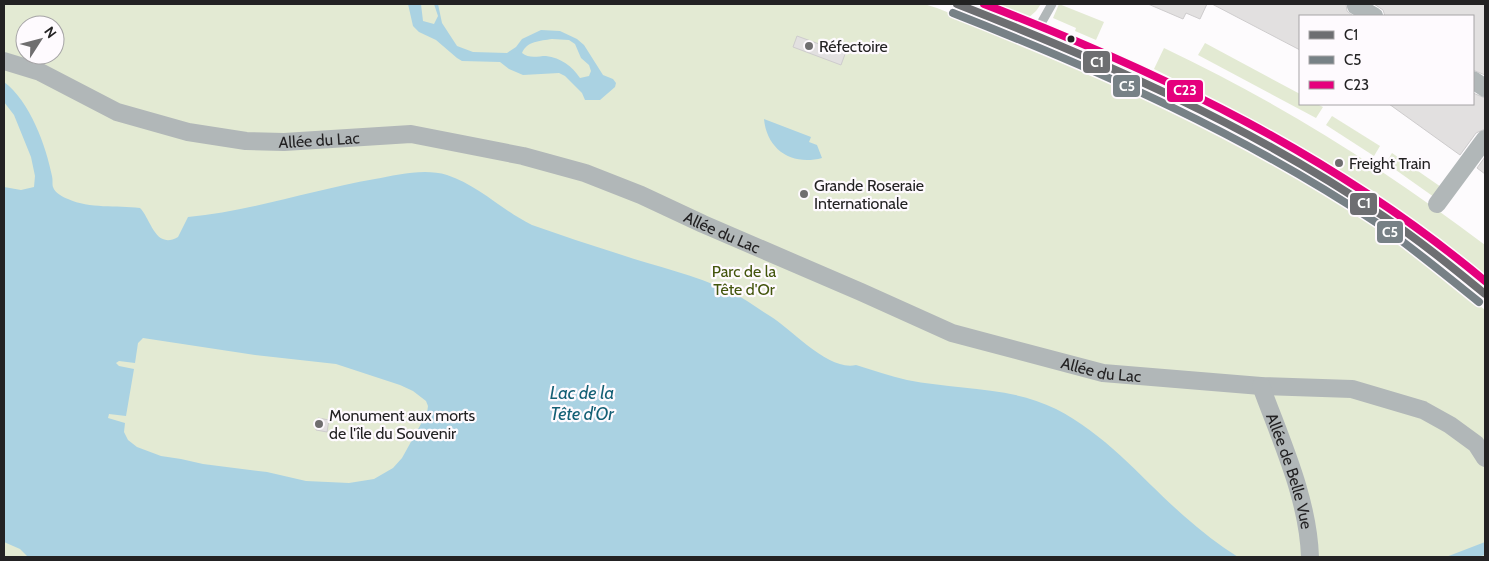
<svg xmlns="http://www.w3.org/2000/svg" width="1489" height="561" font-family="Cabin,sans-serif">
<rect width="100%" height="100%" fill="#fdfbfd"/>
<g fill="#e3ead3" fill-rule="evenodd">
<path d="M 4,4 L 924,4 L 937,8 C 1023,43 1111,76 1195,118 C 1298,171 1395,237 1485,310 L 1485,557 L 4,557 ZM 25,25 L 55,25 L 55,55 L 25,55 Z"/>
<path d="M 989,4 L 1041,4 L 1036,11 L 1027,19 Z"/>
<path d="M 1059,4 L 1104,22 L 1096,40 L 1075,31 L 1076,28 L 1053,18 Z"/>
<path d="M 1205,43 L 1300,94 L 1300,104 L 1317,104 L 1323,107 L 1316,118 L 1198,55 Z"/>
<path d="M 1164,48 C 1280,103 1383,168 1485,245 L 1485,280 C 1390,203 1286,138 1177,85 L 1178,81 L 1154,69 Z"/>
<path d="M 1332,116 L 1380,146 L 1374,156 L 1326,125 Z"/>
<path d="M 1392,153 L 1441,187 L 1434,197 L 1386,163 Z"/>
</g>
<g fill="#aad2e2" fill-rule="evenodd">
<path d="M 408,4 L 421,4 L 423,21 L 434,24 L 438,16 L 434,4 L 438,4 L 442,23 L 457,46 L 473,52 L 507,53 L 516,47 L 522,39 L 541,30 L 560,31 L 577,39 L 584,45 L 603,75 L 613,79 L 616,83 L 615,87 L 600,100 L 585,100 L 582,93 L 565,76 L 559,73 L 523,75 L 509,69 L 500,62 L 462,61 L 457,58 L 436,40 L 419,32 L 413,26 ZM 552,39 L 569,40 L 575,44 L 581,58 L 589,65 L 591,71 L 589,76 L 580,78 C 572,66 561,58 546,56 C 538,56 529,59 522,53 C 527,41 540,41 552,39 Z"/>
<path d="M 4,82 C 30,101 46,146 52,176 C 53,180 52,184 53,187 C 55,193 63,197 68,199 C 90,209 116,205 140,208 C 151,219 155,250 178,237 L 188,217 C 251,211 312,190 375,179 C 397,175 424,168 447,175 C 478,185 503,211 532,225 C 561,235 590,245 619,254 C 658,267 693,274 731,292 C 744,298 757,308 770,316 C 791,329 830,372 856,365 C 873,370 890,376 907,380 C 957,390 1010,386 1056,409 C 1107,435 1142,479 1184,516 C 1201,531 1219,545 1238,557 L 28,557 L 20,549 L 4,542 L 4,187 L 21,190 L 34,187 L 35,176 L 31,157 L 14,115 L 4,102 ZM 143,338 L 255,355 L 336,364 L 400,385 L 413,391 L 426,401 L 428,406 L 427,413 L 402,458 L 393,468 L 374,479 L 349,483 L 306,481 L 267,472 L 203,464 L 181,459 L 161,456 L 137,447 L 128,440 L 124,432 L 125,423 L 108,418 L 109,414 L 126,416 L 134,369 L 119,366 L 116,363 L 119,361 L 135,363 L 138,343 Z"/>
<path d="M 764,119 L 811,137 L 809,142 L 817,145 L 822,158 C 792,166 767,150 764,119 Z"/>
<path d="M 1485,542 L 1485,555 L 1476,557 L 1446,557 Z"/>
</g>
<g fill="#e2e0e0" stroke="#cecccd">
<path d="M 1148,4 L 1207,4 L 1200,19 L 1186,13 L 1183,19 Z"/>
<path d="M 1212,4 L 1346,4 L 1347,11 L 1353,16 L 1300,16 L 1300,50 Z"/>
<path d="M 1374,4 L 1485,4 L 1485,75 L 1473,70 L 1473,16 L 1385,16 L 1383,10 Z"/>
<path d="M 797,36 L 833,49 L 836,41 L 848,46 L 841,65 L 793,47 Z"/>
<path d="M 1473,93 L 1485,98 L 1485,129 L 1476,133 L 1460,155 L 1389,104 L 1473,104 Z"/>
<path d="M 1485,157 L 1485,174 L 1477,168 Z"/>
<path d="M 318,418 L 329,420 L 327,432 L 316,430 Z"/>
</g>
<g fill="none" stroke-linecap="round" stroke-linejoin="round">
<g stroke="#b1b7b8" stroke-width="9">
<path d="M 957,4 C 1127,68 1293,145 1439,256 C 1455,268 1470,282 1485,294"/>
<path d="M 1035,34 L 1052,4"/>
</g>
<g stroke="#b1b7b8" stroke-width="18">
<path d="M 1356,6 L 1374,16"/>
<path id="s1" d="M 4,61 L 40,72 L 117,112 L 188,132 L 246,141 L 284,142 L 411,134 L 523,156 L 585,173 L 641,195 L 703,224 L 861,292 L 952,333 L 1103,373 L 1261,386 L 1352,389 L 1423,410 L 1450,425 L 1476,444 L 1485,458"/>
<path d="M 1473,80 L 1485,88"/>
<path d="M 1437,204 L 1485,139"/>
<path id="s2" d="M 1261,386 C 1281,441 1308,498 1310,557"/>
</g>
<defs>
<path id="bus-1" d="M 957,4 C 1105,62 1251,126 1383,216 C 1419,240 1452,267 1485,294"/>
<path id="bus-2" d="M 953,13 C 1101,71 1245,135 1377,223 C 1412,247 1445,275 1479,302"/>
<path id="bus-3" d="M 984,4 C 1163,73 1337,157 1485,281"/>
</defs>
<use href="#bus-1" stroke="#fefafe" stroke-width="11"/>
<use href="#bus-2" stroke="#fefafe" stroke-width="11"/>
<use href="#bus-3" stroke="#fefafe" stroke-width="11"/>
<use href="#bus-1" stroke="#6d6e71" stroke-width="8"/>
<use href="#bus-2" stroke="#778186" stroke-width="8"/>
<use href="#bus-3" stroke="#e5007d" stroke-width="8"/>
</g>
<circle fill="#232223" stroke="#fefafe" stroke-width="2" cx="1071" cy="39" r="4.5"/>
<g fill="#6f6e6f" stroke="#fefafe" stroke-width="2">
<circle cx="809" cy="46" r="5"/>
<circle cx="1339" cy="163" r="5"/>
<circle cx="804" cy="194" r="5"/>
<circle cx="319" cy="424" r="5"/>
</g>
<g text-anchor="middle" stroke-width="4.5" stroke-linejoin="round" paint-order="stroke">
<g font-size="16" fill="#232223" stroke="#fefafe" text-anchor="start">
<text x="819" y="52">Réfectoire</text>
<text x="1349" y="169">Freight Train</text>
<text x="814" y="191">Grande Roseraie<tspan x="814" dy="18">Internationale</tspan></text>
<text x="329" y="421">Monument aux morts<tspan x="329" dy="18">de l'île du Souvenir</tspan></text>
</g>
<g font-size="16" fill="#232223" stroke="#fefafe">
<text dy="6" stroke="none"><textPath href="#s1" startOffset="330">Allée du Lac</textPath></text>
<text dy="6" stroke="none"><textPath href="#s1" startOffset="750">Allée du Lac</textPath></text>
<text dy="6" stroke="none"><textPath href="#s1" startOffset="1155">Allée du Lac</textPath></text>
<text dy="6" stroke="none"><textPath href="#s2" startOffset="90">Allée de Belle Vue</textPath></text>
</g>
<g font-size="16" fill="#43550c" stroke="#fefafe">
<text x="744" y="277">Parc de la<tspan x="744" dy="18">Tête d'Or</tspan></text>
</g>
<g font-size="18" font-style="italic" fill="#146075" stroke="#fefafe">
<text x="582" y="399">Lac de la<tspan x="582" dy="21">Tête d'Or</tspan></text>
</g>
</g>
<g stroke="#fefafe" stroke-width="2">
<rect x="1082" y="50" width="29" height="24" rx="5" fill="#6d6e71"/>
<rect x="1112" y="74" width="29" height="24" rx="5" fill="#778186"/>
<rect x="1166" y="79" width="38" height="24" rx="5" fill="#e5007d"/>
<rect x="1349" y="192" width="29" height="24" rx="5" fill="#6d6e71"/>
<rect x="1376" y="220" width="28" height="24" rx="5" fill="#778186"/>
</g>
<g font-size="14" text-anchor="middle" font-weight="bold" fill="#fff">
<text x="1097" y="67">C1</text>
<text x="1127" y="91">C5</text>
<text x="1185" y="95">C23</text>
<text x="1364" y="208">C1</text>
<text x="1390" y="237">C5</text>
</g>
<rect width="1489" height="561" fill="none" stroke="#232223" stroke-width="10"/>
<rect x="1299" y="15" width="175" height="90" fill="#fefafe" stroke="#a6a4a6"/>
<rect x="1309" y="31" width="25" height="8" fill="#6d6e71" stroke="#a6a4a6"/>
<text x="1344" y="40" font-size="15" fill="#232223">C1</text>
<rect x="1309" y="56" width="25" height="8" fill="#778186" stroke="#a6a4a6"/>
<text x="1344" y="65" font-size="15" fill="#232223">C5</text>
<rect x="1309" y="81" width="25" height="8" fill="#e5007d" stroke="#a6a4a6"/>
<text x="1344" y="90" font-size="15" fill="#232223">C23</text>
<g transform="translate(40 40) rotate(54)"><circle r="24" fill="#fefafe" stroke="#a6a4a6"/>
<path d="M0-4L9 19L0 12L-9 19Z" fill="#6f6e6f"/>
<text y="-8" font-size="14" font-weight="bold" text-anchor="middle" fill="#232223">N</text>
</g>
</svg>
